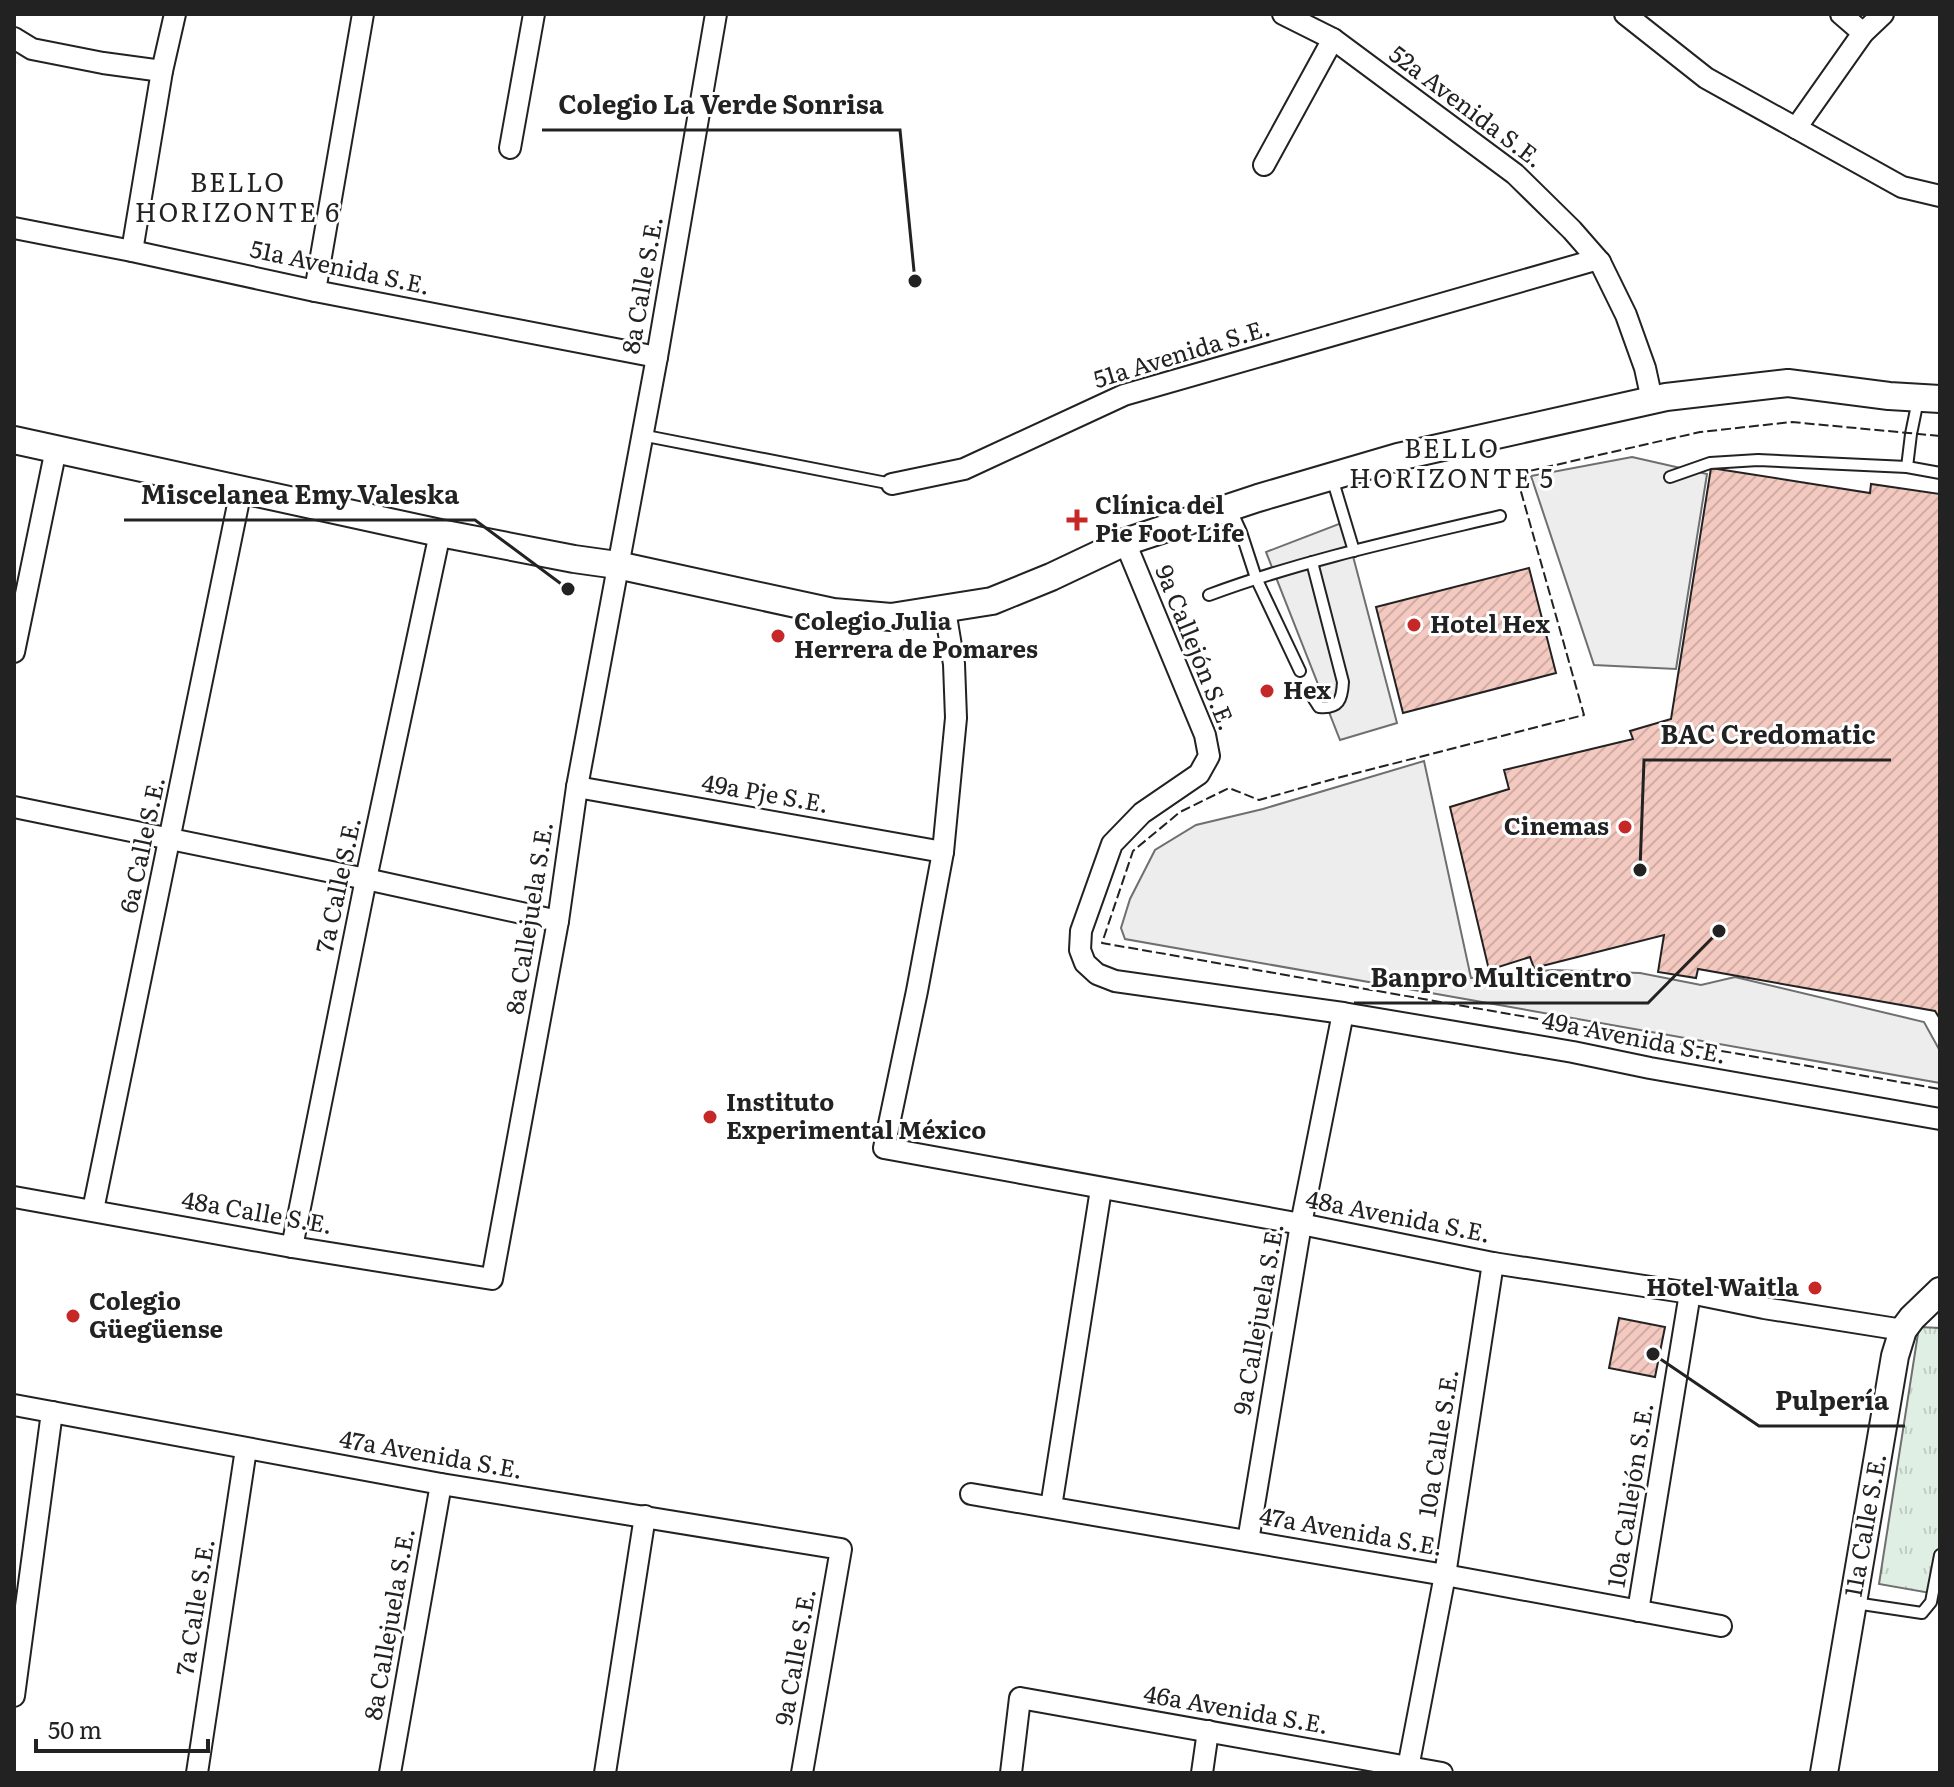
<svg xmlns="http://www.w3.org/2000/svg" width="1954" height="1787" font-family="Literata,serif">
<defs>
<pattern id="grass-tufts" width="24" height="20" patternUnits="userSpaceOnUse" patternTransform="scale(2)"><rect width="24" height="20" fill="#e0efe3"/><path d="M3 7l-1-3M5 7V3M7 7l1-3M15 17l-1-3M17 17v-4M19 17l1-3" fill="none" stroke="#c0cdc2"/></pattern>
<pattern id="building-hatch" width="6" height="6" patternUnits="userSpaceOnUse" patternTransform="scale(2)"><rect width="6" height="6" fill="#f3c9c0"/><path d="M-1 1l2-2M0 6l6-6M5 7l2-2" fill="none" stroke="#d0aca5"/></pattern>
</defs>
<rect width="100%" height="100%" fill="#fff"/>
<path fill="url(#grass-tufts)" stroke="#6f6f6f" stroke-width="2" d="M 1919,1327 L 1940,1328 L 1940,1576 L 1930,1593 L 1879,1584 Z"/>
<g fill="#ededed" stroke="#6f6f6f" stroke-width="2">
<path d="M 1632,457 L 1707,474 L 1676,669 L 1594,665 L 1531,476 Z"/>
<path d="M 1344,522 L 1397,723 L 1340,740 L 1266,552 Z"/>
<path d="M 1424,761 L 1471,978 L 1552,970 L 1640,973 L 1701,985 L 1735,977 L 1924,1022 L 1940,1051 L 1940,1083 L 1125,939 L 1121,928 L 1130,899 L 1155,850 L 1196,825 L 1263,809 Z"/>
</g>
<g fill="url(#building-hatch)" stroke="#222" stroke-width="2">
<path d="M 1711,468 L 1870,493 L 1871,484 L 1940,494 L 1940,1019 L 1935,1011 L 1698,969 L 1696,978 L 1658,972 L 1664,935 L 1534,968 L 1530,957 L 1489,970 L 1450,807 L 1509,789 L 1504,770 L 1633,739 L 1630,731 L 1671,719 Z"/>
<path d="M 1529,568 L 1556,673 L 1403,713 L 1376,607 Z"/>
<path d="M 1619,1318 L 1665,1327 L 1655,1377 L 1609,1368 Z"/>
</g>
<g fill="none" stroke-linecap="round" stroke-linejoin="round">
<defs>
<g id="service">
<path d="M 641,435 L 892,484"/>
<path d="M 1907,467 L 1911,434 L 1918,400"/>
<path d="M 1670,477 L 1710,463 L 1758,460 L 1907,467 L 1940,473"/>
<path d="M 1332,478 L 1354,551"/>
<path d="M 1231,510 L 1241,532 L 1256,578 L 1300,671"/>
<path d="M 1209,595 C 1303,560 1402,539 1500,516"/>
<path d="M 1310,693 L 1319,707 C 1339,709 1342,700 1343,682 L 1312,562"/>
<path d="M 1855,1603 L 1922,1613 L 1931,1602 L 1940,1555"/>
</g>
<g id="minor">
<path d="M 1283,14 L 1333,39 L 1515,174 L 1572,230 L 1600,262 L 1626,315 L 1645,368 L 1652,400"/>
<path d="M 1625,14 L 1706,78 L 1902,187 L 1940,196"/>
<path d="M 1841,14 L 1863,33"/>
<path d="M 14,38 L 32,49 L 103,63 L 162,71"/>
<path d="M 1796,128 L 1863,33 L 1883,14"/>
<path d="M 510,148 L 534,14"/>
<path d="M 1264,165 L 1333,39"/>
<path d="M 14,228 L 132,251 L 315,291 L 657,357"/>
<path d="M 132,251 L 162,71 L 175,14"/>
<path d="M 315,291 L 363,14"/>
<path d="M 892,484 L 964,469 L 1124,395 L 1595,260 L 1600,262"/>
<path d="M 1125,542 L 1205,735 L 1209,756 L 1199,774 L 1142,813 L 1112,844 L 1081,931 L 1080,950 L 1085,963 L 1097,974 L 1115,981 L 1343,1013 L 1573,1052 L 1650,1068 L 1940,1119"/>
<path d="M 945,610 L 954,664 L 956,718 L 943,852 L 917,991 L 884,1148 L 1301,1224 L 1493,1263 L 1690,1293 L 1764,1308 L 1903,1330"/>
<path d="M 14,652 L 56,449"/>
<path d="M 577,787 L 943,852"/>
<path d="M 14,807 L 366,879 L 558,921"/>
<path d="M 14,1197 L 292,1247 L 492,1279 L 558,921 L 577,787 L 657,357 L 716,14"/>
<path d="M 93,1210 L 241,490"/>
<path d="M 292,1247 L 366,879 L 440,533"/>
<path d="M 14,1405 L 441,1484 L 841,1549 L 802,1773"/>
<path d="M 971,1494 L 1445,1575 L 1721,1626"/>
<path d="M 1051,1507 L 1101,1189"/>
<path d="M 1248,1541 L 1301,1224 L 1343,1013"/>
<path d="M 1638,1611 L 1690,1293"/>
<path d="M 14,1696 L 52,1412"/>
<path d="M 197,1773 L 246,1449"/>
<path d="M 390,1773 L 441,1484"/>
<path d="M 605,1773 L 645,1516"/>
<path d="M 1011,1773 L 1020,1698 L 1442,1773"/>
<path d="M 1202,1773 L 1208,1731"/>
<path d="M 1407,1773 L 1445,1575 L 1493,1263"/>
</g>
<g id="tertiary">
<path d="M 14,440 L 440,533 L 574,559 L 617,565 L 833,612 L 891,617 L 992,601 L 1051,577 L 1125,542 L 1258,498 L 1398,457 L 1666,397 L 1788,383 L 1889,396 L 1940,399"/>
<path d="M 1824,1773 L 1895,1356 L 1903,1330 L 1912,1318 L 1940,1291"/>
</g>
</defs>
<use href="#service" stroke="#222" stroke-width="14"/>
<use href="#minor" stroke="#222" stroke-width="24"/>
<use href="#tertiary" stroke="#222" stroke-width="30"/>
<use href="#service" stroke="#fff" stroke-width="10"/>
<use href="#minor" stroke="#fff" stroke-width="20"/>
<use href="#tertiary" stroke="#fff" stroke-width="26"/>
<path stroke="#222" stroke-width="2" stroke-dasharray="10 4" stroke-linecap="butt" d="M 1940,436 L 1792,422 L 1700,432 L 1516,474 L 1584,715 L 1337,778 L 1259,800 L 1229,788 L 1180,812 L 1133,851 L 1102,943 L 1940,1089"/>
</g>
<g fill="#c62828" stroke="#fff" stroke-width="3">
<path d="M1073 508h8v8h8v8h-8v8h-8v-8h-8v-8h8z"/>
<circle cx="1414" cy="625" r="8"/>
<circle cx="778" cy="636" r="8"/>
<circle cx="1267" cy="691" r="8"/>
<circle cx="1625" cy="827" r="8"/>
<circle cx="710" cy="1117" r="8"/>
<circle cx="1815" cy="1288" r="8"/>
<circle cx="73" cy="1316" r="8"/>
</g>
<g text-anchor="middle" stroke-width="6" stroke-linejoin="round" paint-order="stroke">
<g font-size="24" fill="#222" stroke="#fff">
<text transform="translate(1466 107) rotate(37)" y="8">52a Avenida S.E.</text>
<text transform="translate(340 268) rotate(12)" y="8">51a Avenida S.E.</text>
<text transform="translate(643 285) rotate(-80)" y="8">8a Calle S.E.</text>
<text transform="translate(1182 354) rotate(-17)" y="8">51a Avenida S.E.</text>
<text transform="translate(1195 648) rotate(68)" y="8">9a Callejón S.E.</text>
<text transform="translate(765 794) rotate(10)" y="8">49a Pje S.E.</text>
<text transform="translate(143 845) rotate(-78)" y="8">6a Calle S.E.</text>
<text transform="translate(339 885) rotate(-78)" y="8">7a Calle S.E.</text>
<text transform="translate(530 918) rotate(-81)" y="8">8a Callejuela S.E.</text>
<text transform="translate(1634 1038) rotate(11)" y="8">49a Avenida S.E.</text>
<text transform="translate(257 1213) rotate(10)" y="8">48a Calle S.E.</text>
<text transform="translate(1398 1217) rotate(11)" y="8">48a Avenida S.E.</text>
<text transform="translate(1259 1319) rotate(-80)" y="8">9a Callejuela S.E.</text>
<text transform="translate(1439 1443) rotate(-81)" y="8">10a Calle S.E.</text>
<text transform="translate(431 1455) rotate(10)" y="8">47a Avenida S.E.</text>
<text transform="translate(1631 1495) rotate(-81)" y="8">10a Callejón S.E.</text>
<text transform="translate(1866 1525) rotate(-80)" y="8">11a Calle S.E.</text>
<text transform="translate(1351 1532) rotate(10)" y="8">47a Avenida S.E.</text>
<text transform="translate(196 1607) rotate(-81)" y="8">7a Calle S.E.</text>
<text transform="translate(390 1624) rotate(-80)" y="8">8a Callejuela S.E.</text>
<text transform="translate(796 1657) rotate(-80)" y="8">9a Calle S.E.</text>
<text transform="translate(1236 1710) rotate(10)" y="8">46a Avenida S.E.</text>
</g>
<g font-size="24" font-weight="bold" fill="#222" stroke="#fff" text-anchor="start">
<text x="1095" y="514">Clínica del<tspan x="1095" dy="28">Pie Foot Life</tspan></text>
<text x="794" y="630">Colegio Julia<tspan x="794" dy="28">Herrera de Pomares</tspan></text>
<text x="1430" y="633">Hotel Hex</text>
<text x="1283" y="699">Hex</text>
<text x="1609" y="835" text-anchor="end">Cinemas</text>
<text x="726" y="1111">Instituto<tspan x="726" dy="28">Experimental México</tspan></text>
<text x="1799" y="1296" text-anchor="end">Hotel Waitla</text>
<text x="89" y="1310">Colegio<tspan x="89" dy="28">Güegüense</tspan></text>
</g>
<g font-size="26" letter-spacing="2" fill="#222" stroke="#fff">
<text x="238" y="192">BELLO<tspan x="238" dy="30">HORIZONTE 6</tspan></text>
<text x="1452" y="458">BELLO<tspan x="1452" dy="30">HORIZONTE 5</tspan></text>
</g>
</g>
<path fill="none" stroke="#222" stroke-width="3" d="M915 281L900 130H542M568 589L475 520H124M1640 870L1644 760H1891M1719 931L1648 1003H1354M1653 1354L1759 1426H1905"/>
<g fill="#222" stroke="#fff" stroke-width="3">
<circle cx="915" cy="281" r="8"/>
<circle cx="568" cy="589" r="8"/>
<circle cx="1640" cy="870" r="8"/>
<circle cx="1719" cy="931" r="8"/>
<circle cx="1653" cy="1354" r="8"/>
</g>
<g font-size="26" text-anchor="middle" font-weight="bold" fill="#222" stroke="#fff" stroke-width="6" stroke-linejoin="round" paint-order="stroke">
<text x="721" y="114">Colegio La Verde Sonrisa</text>
<text x="300" y="504">Miscelanea Emy Valeska</text>
<text x="1768" y="744">BAC Credomatic</text>
<text x="1501" y="987">Banpro Multicentro</text>
<text x="1832" y="1410">Pulpería</text>
</g>
<rect width="1954" height="1787" fill="none" stroke="#222222" stroke-width="32"/>
<path d="M36 1739v12h172v-12" fill="none" stroke="#222222" stroke-width="4"/>
<text x="48" y="1739" font-size="24" fill="#222222" stroke="#ffffff" stroke-width="6" paint-order="stroke">50 m</text>
</svg>
